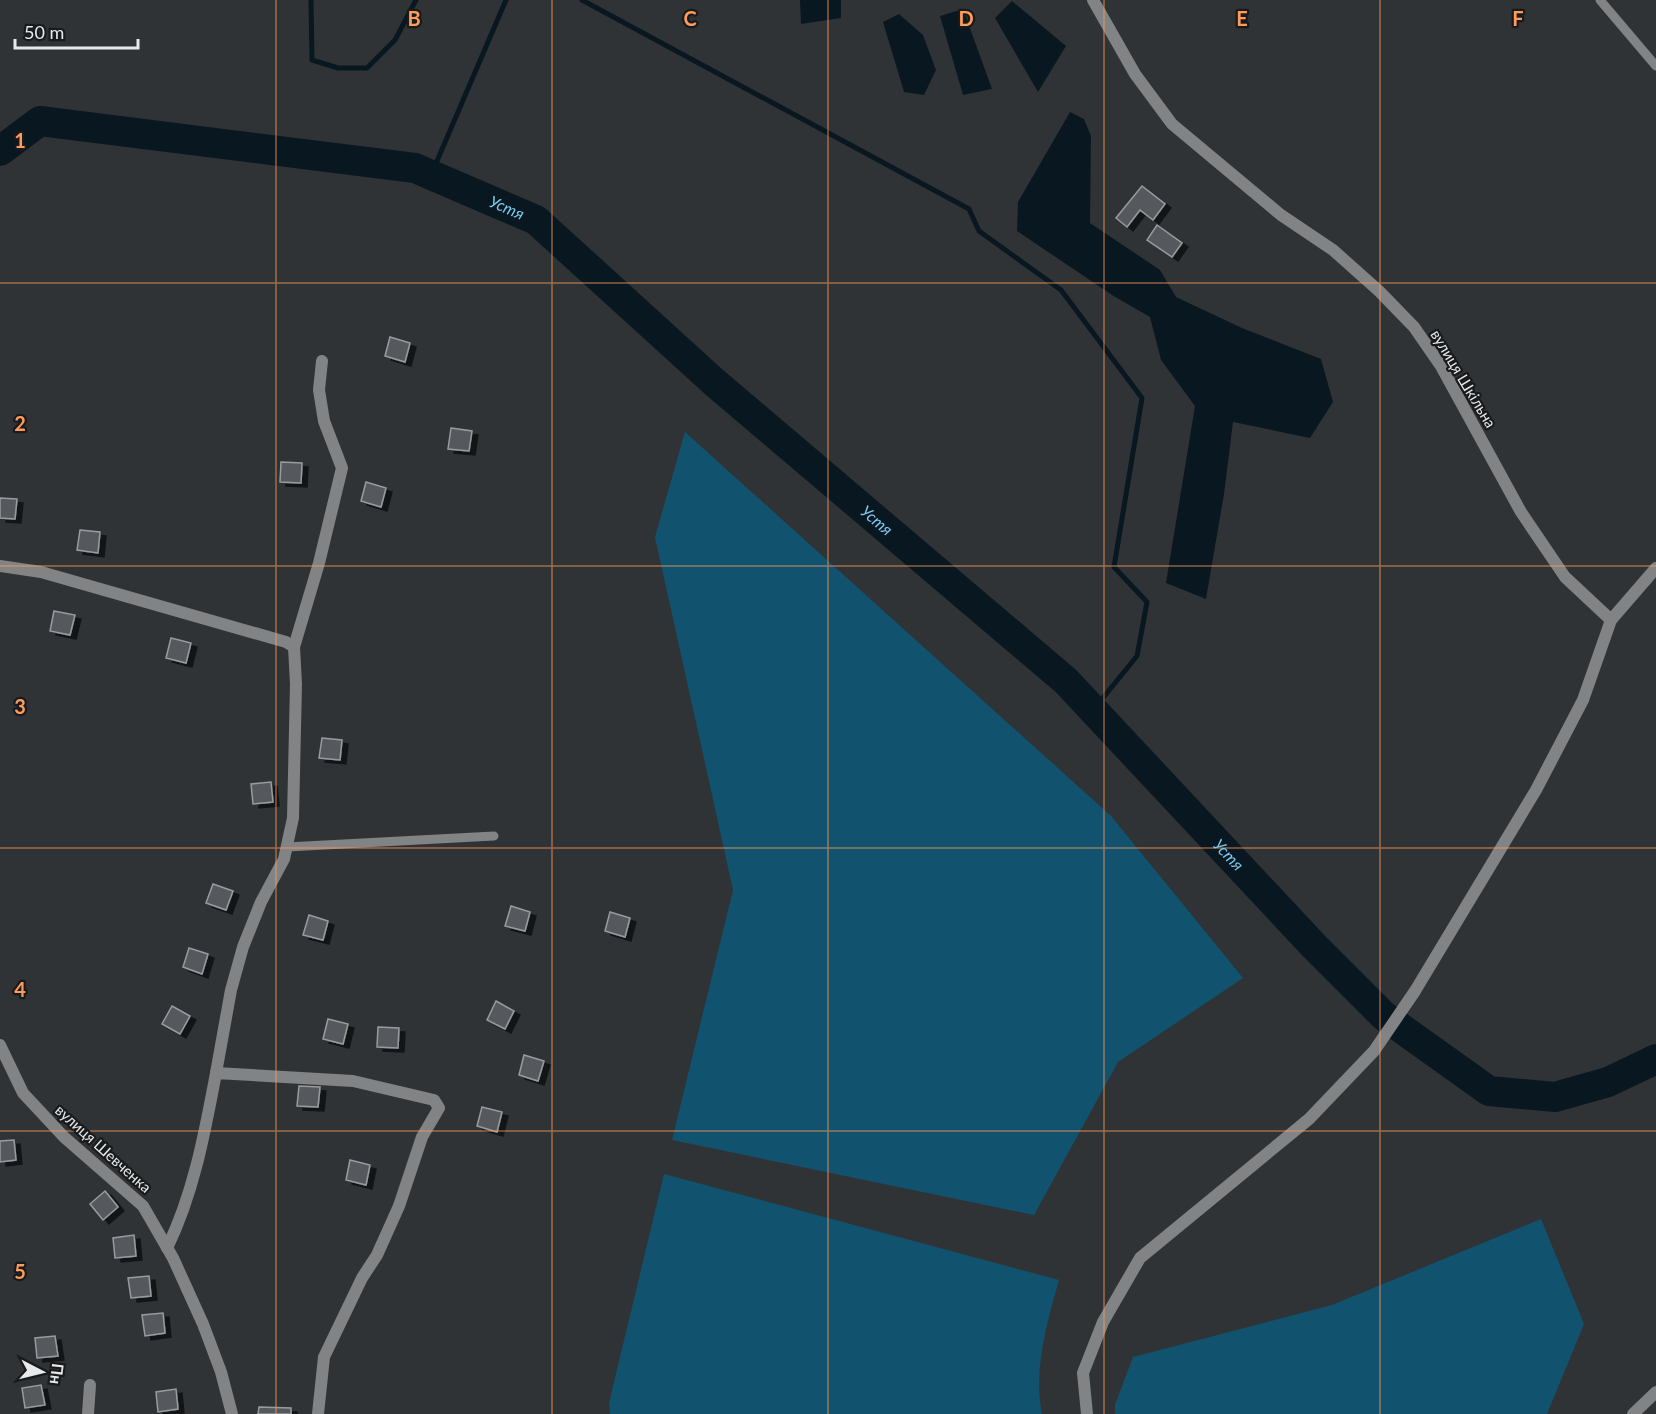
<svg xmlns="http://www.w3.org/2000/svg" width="1656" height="1414" font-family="Lato,sans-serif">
<defs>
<filter id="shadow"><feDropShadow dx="6" dy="4" stdDeviation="0" flood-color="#0009"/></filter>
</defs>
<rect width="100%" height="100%" fill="#303335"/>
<g fill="#11536e">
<path d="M 685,432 L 1111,816 L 1243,978 L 1118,1062 L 1034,1215 L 672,1140 L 733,890 L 655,537 Z"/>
<path d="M 664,1174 L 1059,1280 C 1047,1322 1033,1371 1042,1414 L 610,1414 L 609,1403 Z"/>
<path d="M 1541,1219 L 1584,1324 L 1547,1414 L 1115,1414 L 1115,1405 L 1133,1357 L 1332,1305 Z"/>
</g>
<g fill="#091820">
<path d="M 800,0 L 841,0 L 841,18 L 801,24 Z"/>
<path d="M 1012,1 L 1066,46 L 1038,92 L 995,18 Z"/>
<path d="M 963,9 L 992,89 L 963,95 L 940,16 Z"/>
<path d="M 899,14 L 923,35 L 936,70 L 924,95 L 904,92 L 883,22 Z"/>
<path d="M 1070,112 L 1084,119 L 1091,136 L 1090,223 L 1160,270 L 1176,297 L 1242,328 L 1321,359 L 1333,402 L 1310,438 L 1233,422 L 1224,494 L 1206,599 L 1166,583 L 1195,406 L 1161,360 L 1150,317 L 1112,295 L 1017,231 L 1018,202 Z"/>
</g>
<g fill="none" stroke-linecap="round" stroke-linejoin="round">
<g stroke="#091820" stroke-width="5">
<path d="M 311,0 L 312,60 L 338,68 L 367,68 L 395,40 L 416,0"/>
<path d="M 582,0 L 969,209 L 979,231 L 1061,290 L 1142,398 L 1114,567 L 1147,602 L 1137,656 L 1093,710"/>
<path d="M 431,175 L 506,0"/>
</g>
<path stroke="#091820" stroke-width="30" id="s1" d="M 0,151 L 40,121 L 415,168 L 536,220 L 714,382 L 1066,681 L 1314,946 L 1384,1016 L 1489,1091 L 1555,1097 L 1608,1082 L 1656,1059"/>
</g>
<g fill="#55595b" stroke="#989c9f" stroke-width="1.5" filter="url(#shadow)">
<path d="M 1142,186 L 1165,204 L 1153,220 L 1140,210 L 1127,227 L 1116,218 Z"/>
<path d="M 1157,225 L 1182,243 L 1172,257 L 1147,240 Z"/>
<path d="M 390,337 L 410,343 L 405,362 L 385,356 Z"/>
<path d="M 451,428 L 472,431 L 469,451 L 448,449 Z"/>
<path d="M 281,462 L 302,463 L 301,483 L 280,482 Z"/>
<path d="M 366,482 L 386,488 L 381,507 L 361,501 Z"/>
<path d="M 0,498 L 17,499 L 15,519 L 0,518 Z"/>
<path d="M 80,530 L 100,532 L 98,553 L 77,550 Z"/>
<path d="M 54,611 L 75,615 L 70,635 L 50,631 Z"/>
<path d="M 171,638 L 191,643 L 186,663 L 166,658 Z"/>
<path d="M 322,738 L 342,740 L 340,760 L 319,758 Z"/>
<path d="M 271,782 L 273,802 L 253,804 L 251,784 Z"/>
<path d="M 213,884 L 233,891 L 226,910 L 206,903 Z"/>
<path d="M 511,906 L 530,912 L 525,931 L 505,926 Z"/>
<path d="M 610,912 L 630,918 L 625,937 L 605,931 Z"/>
<path d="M 309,915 L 328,921 L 323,940 L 303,935 Z"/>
<path d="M 189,948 L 208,954 L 202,974 L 183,967 Z"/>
<path d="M 496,1001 L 514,1011 L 505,1029 L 487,1020 Z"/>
<path d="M 172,1006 L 190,1016 L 180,1034 L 162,1024 Z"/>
<path d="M 328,1019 L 348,1024 L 343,1044 L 323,1039 Z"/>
<path d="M 378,1027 L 399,1028 L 398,1048 L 377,1047 Z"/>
<path d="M 524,1055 L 544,1061 L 538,1081 L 519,1075 Z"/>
<path d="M 299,1086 L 320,1087 L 318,1107 L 297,1106 Z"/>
<path d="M 482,1107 L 502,1112 L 497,1132 L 477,1126 Z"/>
<path d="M 14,1140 L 16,1160 L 0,1162 L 0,1141 Z"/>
<path d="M 350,1160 L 370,1165 L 366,1185 L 346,1180 Z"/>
<path d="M 105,1191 L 118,1207 L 103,1220 L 90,1204 Z"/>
<path d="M 134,1235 L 136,1256 L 115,1258 L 113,1238 Z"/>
<path d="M 149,1276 L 151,1296 L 131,1298 L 128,1278 Z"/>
<path d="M 163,1313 L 165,1333 L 145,1336 L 142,1315 Z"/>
<path d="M 55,1336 L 58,1356 L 37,1358 L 35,1338 Z"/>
<path d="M 41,1385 L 45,1405 L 25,1408 L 22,1388 Z"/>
<path d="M 176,1389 L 178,1409 L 158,1412 L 156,1392 Z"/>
<path d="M 259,1407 L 291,1408 L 291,1414 L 258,1414 Z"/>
</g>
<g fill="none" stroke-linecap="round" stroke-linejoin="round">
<g stroke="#818384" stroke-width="9">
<path d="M 1600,0 L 1656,66"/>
<path d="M 287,847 L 494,836"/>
</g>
<g stroke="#818384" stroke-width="12">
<path d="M 1093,0 L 1135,74 L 1172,124 L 1281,215 L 1333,250 L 1379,291 L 1414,327 L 1441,366 L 1521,512 L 1565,577 L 1611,620 L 1656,568"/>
<path d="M 0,566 L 41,572 L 286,642 L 294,647 L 296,684 L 293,818 L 284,859 L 261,902 L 243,947 L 231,990 L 216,1073"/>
<path d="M 294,647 L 319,563 L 342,468 L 324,421 L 319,390 L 322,361"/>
<path d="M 0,1045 L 23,1093 L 64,1137 L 143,1206 L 173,1258 L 203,1324 L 221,1372 L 232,1414"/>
<path d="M 167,1248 C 194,1193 205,1131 216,1073 L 353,1081 L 434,1100 L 439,1108 L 422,1137 L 399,1206 L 377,1255 L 362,1278 L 324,1357 L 318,1414"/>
<path d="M 88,1414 L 90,1385"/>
<path d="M 1087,1414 L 1083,1373 L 1103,1322 L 1140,1258 L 1309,1119 L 1374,1051 L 1415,991 L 1536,790 L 1583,700 L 1611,620"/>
<path d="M 1633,1414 L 1656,1392"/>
</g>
</g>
<path fill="none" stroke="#ff9b5b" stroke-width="1.5" stroke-opacity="0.55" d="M 276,0 L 276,1414M 552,0 L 552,1414M 828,0 L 828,1414M 1104,0 L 1104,1414M 1380,0 L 1380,1414M 0,283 L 1656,283M 0,566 L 1656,566M 0,848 L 1656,848M 0,1131 L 1656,1131"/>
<g text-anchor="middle" stroke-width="4.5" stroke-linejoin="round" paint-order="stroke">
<g font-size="15" fill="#e7e9eb" stroke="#191a1b">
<text transform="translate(1463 379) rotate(59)" y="5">вулиця Шкільна</text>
<text transform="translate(103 1149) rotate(42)" y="5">вулиця Шевченка</text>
</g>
<g font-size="16" font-style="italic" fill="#7dcbf3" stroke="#191a1b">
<text dy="6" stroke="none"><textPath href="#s1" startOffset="528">Устя</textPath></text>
<text dy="6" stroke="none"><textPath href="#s1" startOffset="1014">Устя</textPath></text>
<text dy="6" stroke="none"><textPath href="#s1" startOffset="1500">Устя</textPath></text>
</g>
</g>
<g font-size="20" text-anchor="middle" font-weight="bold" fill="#ff9b5b" stroke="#191a1b" stroke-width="4.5" stroke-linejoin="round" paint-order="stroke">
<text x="414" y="26">B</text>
<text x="690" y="26">C</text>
<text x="966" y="26">D</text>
<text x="1242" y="26">E</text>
<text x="1518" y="26">F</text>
<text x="20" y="148">1</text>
<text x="20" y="431">2</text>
<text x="20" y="714">3</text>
<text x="20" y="997">4</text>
<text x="20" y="1279">5</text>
</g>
<g transform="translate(42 1372) rotate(97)" stroke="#191a1b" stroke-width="4.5" paint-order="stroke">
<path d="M0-4.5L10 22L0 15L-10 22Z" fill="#e7e9eb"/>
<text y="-9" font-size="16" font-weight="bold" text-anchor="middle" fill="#e7e9eb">Пн</text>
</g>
<path d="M15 39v9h123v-9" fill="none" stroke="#e7e9eb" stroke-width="3"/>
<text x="24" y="39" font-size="18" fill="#e7e9eb" stroke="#191a1b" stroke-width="4.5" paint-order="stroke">50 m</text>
</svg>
